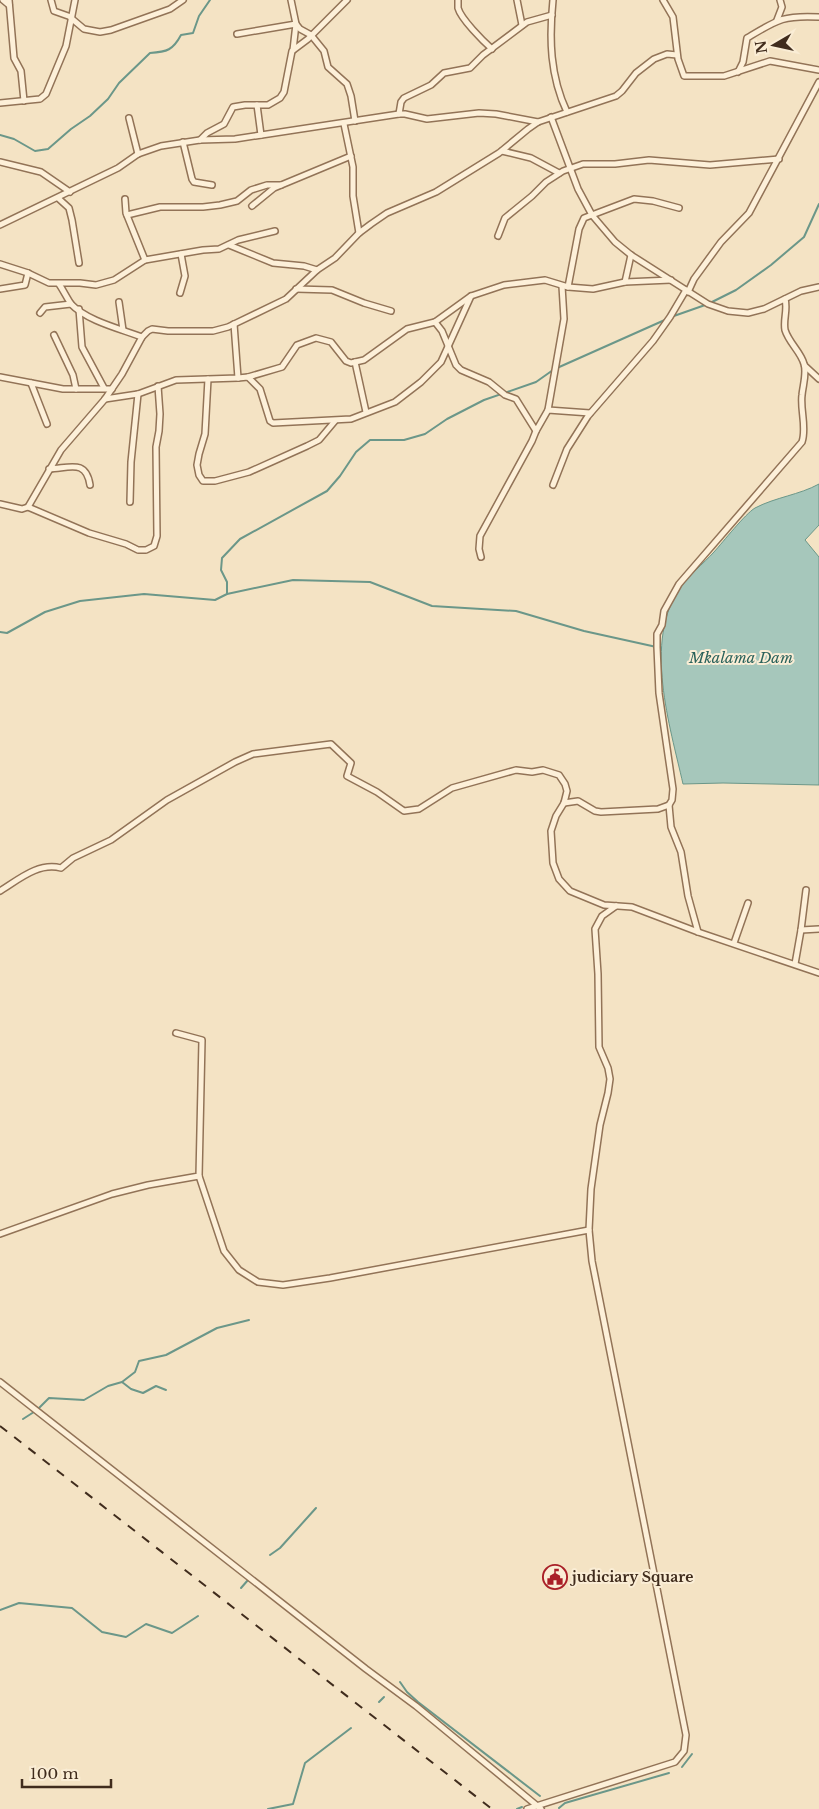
<svg xmlns="http://www.w3.org/2000/svg" width="819" height="1809" font-family="'Libre Baskerville',serif">
<rect width="100%" height="100%" fill="#f4e3c4"/>
<path fill="#a6c7bb" stroke="#6b9789" d="M 819,484 L 819,525 L 805,540 L 819,557 L 819,785 L 723,783 L 683,784 C 670,726 643,641 680,588 C 689,575 703,564 714,552 C 723,542 745,514 755,508 C 776,497 799,495 819,484 Z"/>
<g fill="none" stroke-linecap="round" stroke-linejoin="round">
<g stroke="#6b9789" stroke-width="2">
<path d="M 0,135 L 14,139 L 35,151 L 48,149 L 71,129 L 90,116 L 108,99 L 119,83 L 150,53 C 167,52 173,50 181,35 L 193,33 L 199,16 L 210,0"/>
<path d="M 671,317 L 708,304 L 736,290 L 771,265 L 804,237 L 819,204"/>
<path d="M 557,368 L 667,319"/>
<path d="M 227,594 L 293,580 L 370,582 L 432,606 L 516,611 L 584,631 L 661,648"/>
<path d="M 0,632 L 7,633 L 45,612 L 80,601 L 144,594 L 215,600 L 227,594 L 227,582 L 221,570 L 222,558 L 240,539 L 327,491 L 340,476 L 356,452 L 370,440 L 404,440 L 425,434 L 447,419 L 484,400 L 536,382 L 553,370"/>
<path d="M 122,1382 L 131,1389 L 143,1393 L 156,1386 L 166,1390"/>
<path d="M 23,1419 L 37,1410 L 49,1398 L 84,1400 L 108,1386 L 122,1382 L 135,1372 L 139,1361 L 166,1355 L 217,1328 L 249,1320"/>
<path d="M 270,1555 L 280,1548 L 316,1508"/>
<path d="M 241,1588 L 248,1580"/>
<path d="M 0,1610 L 19,1603 L 72,1608 L 102,1632 L 126,1637 L 146,1624 L 172,1633 L 198,1616"/>
<path d="M 400,1682 L 407,1692 L 418,1702 L 540,1796"/>
<path d="M 379,1702 L 384,1697"/>
<path d="M 682,1767 L 692,1754"/>
<path d="M 559,1808 L 565,1803 L 669,1773"/>
<path d="M 268,1809 L 293,1804 L 305,1763 L 351,1728"/>
<path d="M 517,1809 L 522,1807"/>
</g>
<defs>
<g id="street">
<path d="M 3,0 L 9,5"/>
<path d="M 9,0 L 14,58 L 21,71 L 24,101"/>
<path d="M 51,0 L 54,11 L 71,17"/>
<path d="M 291,0 L 296,24 L 293,50"/>
<path d="M 458,0 C 458,2 458,6 458,8 C 461,19 483,41 492,49"/>
<path d="M 517,0 L 522,25"/>
<path d="M 553,0 C 549,39 550,76 567,112"/>
<path d="M 663,0 L 673,17 L 678,59 L 684,76 L 724,76 L 770,61 L 819,70"/>
<path d="M 71,18 L 84,29 L 100,32 L 111,30 L 170,9 L 183,0"/>
<path d="M 777,20 L 782,7 L 780,0"/>
<path d="M 237,34 L 296,24 L 300,29 L 311,35 L 324,51 L 328,67 L 347,84 L 351,96 L 355,121"/>
<path d="M 738,72 L 743,62 L 747,38 C 777,20 783,15 819,17"/>
<path d="M 0,103 L 40,99 L 46,94 L 66,46 L 75,0"/>
<path d="M 257,105 L 261,135"/>
<path d="M 399,114 L 401,102 L 404,98 L 431,85 L 444,73 L 470,68 L 483,55 L 527,22 L 552,15"/>
<path d="M 551,117 L 578,189 L 592,215 L 615,242 L 631,255 L 708,304 L 728,311 L 748,313 L 764,309 L 801,291 L 819,287"/>
<path d="M 129,118 L 138,154"/>
<path d="M 344,124 L 353,167 L 353,196 L 359,233"/>
<path d="M 200,140 L 207,133 L 224,124 L 233,107 L 245,105 L 268,105 L 280,98 L 284,92 L 292,51 L 308,39 L 347,0"/>
<path d="M 183,142 L 192,179 L 194,182 L 212,185"/>
<path d="M 502,151 L 531,158 L 559,173"/>
<path d="M 0,162 L 41,172 L 70,192"/>
<path d="M 58,198 L 69,208 L 72,220 L 79,263"/>
<path d="M 125,199 L 126,213 L 145,260"/>
<path d="M 252,206 L 274,188 L 351,156"/>
<path d="M 127,215 L 160,207 L 203,207 L 220,205 L 237,201 L 251,190 L 267,185 L 281,185"/>
<path d="M 0,225 L 118,168 L 138,154 L 161,146 L 200,140 L 235,139 L 399,114 L 405,114 L 427,119 L 479,113 L 496,114 L 538,122"/>
<path d="M 498,236 L 505,218 L 532,196 L 546,182 L 563,171 L 583,164 L 615,164 L 649,160 L 710,165 L 779,159"/>
<path d="M 229,245 L 273,263 L 304,266 L 317,270"/>
<path d="M 0,264 L 28,273 L 49,283 L 80,283 L 96,285 L 114,280 L 145,260 L 203,250 L 219,249 L 238,240 L 275,231"/>
<path d="M 625,282 L 631,255"/>
<path d="M 59,284 C 63,290 67,298 71,304 C 87,321 121,329 142,337"/>
<path d="M 568,287 L 579,229 L 584,218 L 634,199 L 653,201 L 679,208"/>
<path d="M 0,289 L 25,285 L 28,273"/>
<path d="M 296,289 L 332,290 L 364,303 L 391,311"/>
<path d="M 688,292 L 694,279 L 721,242 L 749,213 L 819,82"/>
<path d="M 180,293 L 185,276 L 181,254"/>
<path d="M 119,302 L 123,330"/>
<path d="M 79,309 L 82,347 L 104,388"/>
<path d="M 40,313 L 45,307 L 71,304"/>
<path d="M 435,322 L 442,331 L 456,365 L 461,370 L 489,382 L 505,395 L 516,399 L 536,431 L 548,410 L 590,413"/>
<path d="M 54,335 L 73,375 L 76,389"/>
<path d="M 355,362 L 366,412"/>
<path d="M 805,366 L 819,379"/>
<path d="M 0,377 L 63,389 L 112,389"/>
<path d="M 248,377 L 282,367 L 297,345 L 316,338 L 331,342 L 346,361 L 351,363 L 364,360 L 407,329 L 435,322 L 471,296 L 504,285 L 545,280 L 568,287 L 593,289 L 625,282 L 671,280"/>
<path d="M 238,378 L 248,377 L 260,389 L 270,421 L 273,423 L 351,419 L 395,402 L 421,382 L 441,362 L 471,296"/>
<path d="M 208,379 L 205,434 L 199,454 L 197,465 L 199,475 L 203,481 L 215,481 L 249,472 L 307,446 L 319,440 L 335,421"/>
<path d="M 31,383 L 47,424"/>
<path d="M 105,399 L 138,394 L 176,380 L 238,378 L 234,324"/>
<path d="M 548,410 L 564,319 L 562,286"/>
<path d="M 49,469 C 70,468 86,459 90,485"/>
<path d="M 553,485 L 567,449 L 588,416 L 653,341 L 670,317 L 686,290"/>
<path d="M 130,502 L 131,462 L 138,394"/>
<path d="M 0,504 L 22,509 L 28,507 L 61,450 L 105,399 L 122,374 L 142,337 L 148,331 L 152,329 L 168,331 L 213,331 L 228,327 L 286,299 L 317,270 L 335,258 L 359,233 L 371,224 L 387,213 L 436,192 L 499,153 L 528,129 L 538,122 L 616,96 L 622,91 L 636,73 L 654,59 L 667,54 L 677,55"/>
<path d="M 28,507 L 89,533 L 126,544 L 138,550 L 146,550 L 154,546 L 157,536 L 156,447 L 159,431 L 160,414 L 158,386"/>
<path d="M 481,557 L 479,549 L 480,536 L 532,441 L 536,431"/>
<path d="M 564,803 L 578,801 L 595,811 L 601,812 L 658,809 L 669,805 L 672,800 L 673,789 L 659,693 L 657,647 L 657,634 L 662,625 L 664,611 L 679,584 L 802,442 C 807,427 800,410 802,395 C 803,385 807,373 804,364 C 801,352 789,343 785,330 C 783,319 788,310 785,299"/>
<path d="M 669,805 L 671,827 L 681,852 L 688,896 L 698,932"/>
<path d="M 0,891 C 18,880 38,862 61,868 L 73,858 L 111,840 L 167,800 L 235,762 L 253,754 L 331,744 L 351,763 L 347,776 L 377,792 L 404,811 L 419,809 L 452,788 L 516,770 L 532,772 L 543,770 L 559,775 L 565,784 L 567,791 L 564,803 L 556,816 L 551,831 L 553,863 L 559,879 L 570,891 L 604,905 L 632,907 L 698,932 L 819,973"/>
<path d="M 801,930 L 819,929"/>
<path d="M 734,943 L 748,903"/>
<path d="M 795,964 L 801,930 L 806,890"/>
<path d="M 199,1176 L 224,1251 L 239,1270 L 258,1282 L 283,1285 L 330,1278 L 589,1230"/>
<path d="M 0,1234 L 112,1194 L 148,1185 L 199,1176 L 202,1040 L 176,1033"/>
<path d="M 0,1382 L 366,1669 L 416,1706 L 541,1809"/>
<path d="M 527,1809 L 675,1762 L 684,1751 L 686,1735 L 592,1261 L 589,1230 L 591,1189 L 600,1125 L 608,1093 L 610,1079 L 608,1068 L 599,1047 L 598,974 L 595,929 L 602,916 L 616,906"/>
</g>
</defs>
<use href="#street" stroke="#927357" stroke-width="8"/>
<use href="#street" stroke="#fdf0d9" stroke-width="5"/>
<path stroke="#402c1d" stroke-width="2" stroke-dasharray="9 9" stroke-linecap="butt" d="M 0,1426 L 492,1809"/>
</g>
<defs>
<symbol id="civic-ring" viewBox="-11 -11 22 22"><circle r="9.5" fill="#faedd5" stroke="#a91f27" stroke-width="1.5"/><path d="M-.6-6.5H3V-4.5H.6V-3L4-1V1h2V6H-6V1h2V-1L-.6-3ZM-1.2 2.5V6h2.4V2.5Z" fill="#a91f27"/></symbol>
</defs>
<g fill-rule="evenodd">
<use href="#civic-ring" x="541" y="1563" width="28" height="28"/>
</g>
<g text-anchor="middle" stroke-width="4" stroke-linejoin="round" paint-order="stroke">
<g font-size="14" font-weight="bold" fill="#402c1d" stroke="#faedd5" text-anchor="start">
<text x="572" y="1582">judiciary Square</text>
</g>
<g font-size="15" font-style="italic" fill="#2a625b" stroke="#faedd5">
<text x="741" y="663">Mkalama Dam</text>
</g>
</g>
<g transform="translate(774 45) rotate(261)" stroke="#faedd5" stroke-width="4" paint-order="stroke">
<path d="M0-4L9 19L0 12L-9 19Z" fill="#402c1d"/>
<text y="-8" font-size="14" font-weight="bold" text-anchor="middle" fill="#402c1d">N</text>
</g>
<path d="M22 1779v8h89v-8" fill="none" stroke="#402c1d" stroke-width="2.5"/>
<text x="30" y="1779" font-size="15" fill="#402c1d" stroke="#faedd5" stroke-width="4" paint-order="stroke">100 m</text>
</svg>
